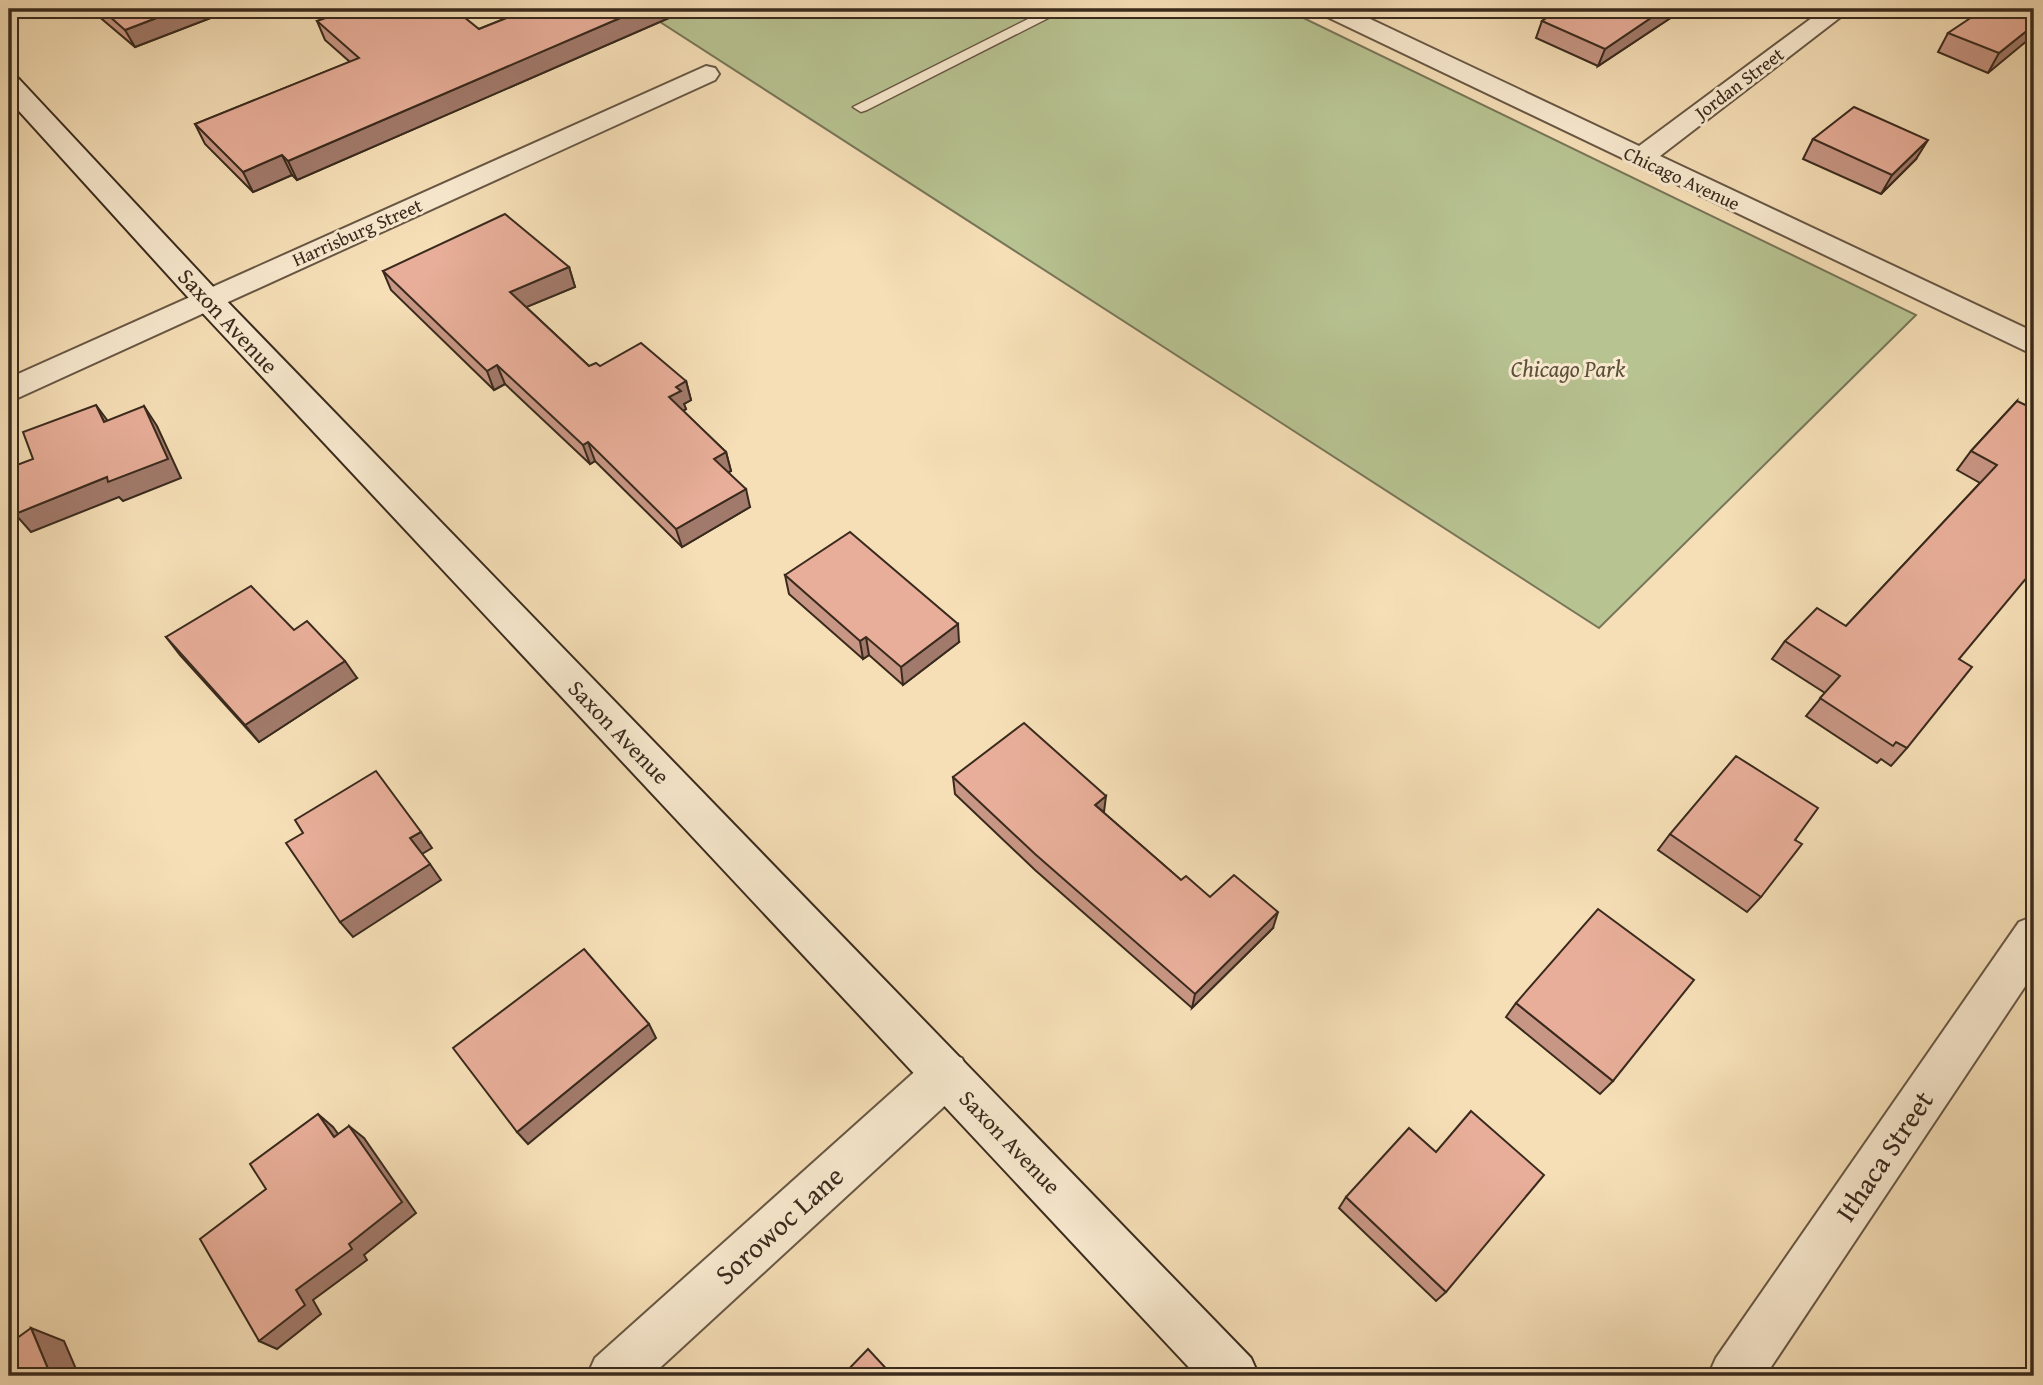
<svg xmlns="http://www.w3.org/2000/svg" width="2043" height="1385" font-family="'Gentium Book Plus',serif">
<rect width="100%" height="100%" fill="#f6dfb7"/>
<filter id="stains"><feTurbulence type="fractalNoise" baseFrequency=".00286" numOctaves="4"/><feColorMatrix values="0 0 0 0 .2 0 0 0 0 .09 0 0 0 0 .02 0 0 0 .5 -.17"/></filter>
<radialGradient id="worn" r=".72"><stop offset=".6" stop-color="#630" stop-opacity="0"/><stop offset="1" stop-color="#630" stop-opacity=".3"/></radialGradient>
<path fill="#b8c392" stroke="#787658" stroke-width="2" d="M 640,9 L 1285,9 L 1916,315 L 1599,628 Z"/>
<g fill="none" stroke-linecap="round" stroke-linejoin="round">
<defs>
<path id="lane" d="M 1048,9 L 1066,9 L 867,110 L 861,112 L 853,107 Z"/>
<g id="street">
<path d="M 1318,9 L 1349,9 L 1639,146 L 1824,9 L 1851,9 L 1660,156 L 2034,332 L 2034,355 L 1321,14 Z"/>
<path d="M 706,66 L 715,68 L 719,74 L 715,80 L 9,402 L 9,378 Z"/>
<path d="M 2034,916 L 2034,973 L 1765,1376 L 1708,1376 L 1716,1358 L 2019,922 Z"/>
<path d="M 946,1052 L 962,1058 L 969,1074 L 962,1090 L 651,1376 L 587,1376 L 595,1358 L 930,1058 Z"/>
</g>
<path id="secondary" d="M 9,76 L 18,78 L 218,292 L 1251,1358 L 1259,1376 L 1197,1376 L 196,306 L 9,100 Z"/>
</defs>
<use href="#lane" stroke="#685744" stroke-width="3"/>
<use href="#street" stroke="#685744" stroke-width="4"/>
<use href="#secondary" stroke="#392a1d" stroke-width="4"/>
<use href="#lane" fill="#f9ead0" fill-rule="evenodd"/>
<use href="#street" fill="#f9ead0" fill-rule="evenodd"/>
<use href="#secondary" fill="#f9ead0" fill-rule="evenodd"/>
</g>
<g fill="#c89684" stroke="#392a1d" stroke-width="2">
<path d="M 90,9 L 218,9 L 221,14 L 135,47 Z"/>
<path d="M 529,9 L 684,9 L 685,11 L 297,180 L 292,175 L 253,192 L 205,144 L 195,124 L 350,62 L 325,40 L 317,21 L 412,10 L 479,29 Z"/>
<path d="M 1560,9 L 1684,9 L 1598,66 L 1536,38 L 1542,21 Z"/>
<path d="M 2034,9 L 1988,73 L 1938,52 L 1948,33 Z"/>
<path d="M 1813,139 L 1916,159 L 1881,194 L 1803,159 Z"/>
<path d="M 569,267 L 575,287 L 526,307 L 589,366 L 600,366 L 686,381 L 691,400 L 684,404 L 686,409 L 683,411 L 726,452 L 731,471 L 728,472 L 750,507 L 682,547 L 595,461 L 590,464 L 505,384 L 494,390 L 391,290 L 383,271 Z"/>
<path d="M 2017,401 L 1959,659 L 1907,748 L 1891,766 L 1881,759 L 1877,763 L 1806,716 L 1825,693 L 1772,659 L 1785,641 L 1846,626 L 1980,483 L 1957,470 L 1971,451 Z"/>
<path d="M 785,575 L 959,642 L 903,685 L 869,655 L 863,659 L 789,594 Z"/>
<path d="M 294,630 L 357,678 L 259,742 L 180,655 L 166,637 Z"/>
<path d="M 953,777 L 1104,813 L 1181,880 L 1210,897 L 1273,928 L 1192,1008 L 1035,870 L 955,794 Z"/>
<path d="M 1670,834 L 1795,840 L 1761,897 L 1747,912 L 1658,850 Z"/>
<path d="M 1516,1003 L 1613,1081 L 1600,1094 L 1506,1017 Z"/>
<path d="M 1346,1197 L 1446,1292 L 1436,1301 L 1339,1208 Z"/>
</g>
<g fill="#a27a6b" stroke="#392a1d" stroke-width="2">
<path d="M 180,9 L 218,9 L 221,14 L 135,47 L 125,30 Z"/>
<path d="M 641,9 L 684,9 L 685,11 L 297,180 L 288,161 Z"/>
<path d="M 1664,9 L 1684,9 L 1598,66 L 1605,49 Z"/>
<path d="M 2034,25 L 2034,35 L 1988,73 L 1999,53 Z"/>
<path d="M 1928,140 L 1916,159 L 1881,194 L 1892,175 Z"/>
<path d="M 282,155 L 292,175 L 253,192 L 243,172 Z"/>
<path d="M 569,267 L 575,287 L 517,311 L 510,292 Z"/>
<path d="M 497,365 L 505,384 L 494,390 L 487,371 Z"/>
<path d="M 686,381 L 691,400 L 684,404 L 686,409 L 674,416 L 669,397 L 676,387 Z"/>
<path d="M 96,405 L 110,424 L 104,422 Z"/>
<path d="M 144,406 L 157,426 L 181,478 L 123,501 L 119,497 L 31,532 L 15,514 L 107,477 Z"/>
<path d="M 588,442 L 595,461 L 590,464 L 583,445 Z"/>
<path d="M 726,452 L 731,471 L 719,477 L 714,459 Z"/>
<path d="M 746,489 L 750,507 L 682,547 L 676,529 Z"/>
<path d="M 958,624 L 959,642 L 903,685 L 901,667 Z"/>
<path d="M 866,637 L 869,655 L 863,659 L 860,641 Z"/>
<path d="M 345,661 L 357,678 L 259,742 L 245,725 Z"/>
<path d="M 1106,796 L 1104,812 L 1095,805 Z"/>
<path d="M 421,832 L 432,848 L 422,854 L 410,838 Z"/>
<path d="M 430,864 L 441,880 L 353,937 L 340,922 Z"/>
<path d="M 1278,912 L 1273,928 L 1192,1008 L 1195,994 Z"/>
<path d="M 649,1024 L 656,1038 L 528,1144 L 517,1132 Z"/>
<path d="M 318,1114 L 333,1127 L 349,1149 L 334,1137 Z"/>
<path d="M 349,1126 L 364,1138 L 416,1213 L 364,1255 L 367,1260 L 313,1300 L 321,1314 L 277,1349 L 259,1341 L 296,1290 L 349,1244 Z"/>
<path d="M 31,1328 L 64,1341 L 79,1376 L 51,1376 Z"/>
</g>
<g fill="#e8ae99" stroke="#392a1d" stroke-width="2">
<path d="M 101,9 L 180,9 L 125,30 Z"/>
<path d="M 351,9 L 410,9 L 412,10 L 415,9 L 454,9 L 479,29 L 529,9 L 641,9 L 288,161 L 282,155 L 243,172 L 195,124 L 359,58 L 317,21 Z"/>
<path d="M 1560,9 L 1664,9 L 1605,49 L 1542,21 Z"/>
<path d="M 1984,9 L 2034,9 L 2034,25 L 1999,53 L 1948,33 Z"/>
<path d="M 1854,107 L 1928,140 L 1892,175 L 1813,139 Z"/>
<path d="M 505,214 L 569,267 L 510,292 L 589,366 L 596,363 L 600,366 L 641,343 L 686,381 L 676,387 L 681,391 L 669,397 L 726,452 L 714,459 L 746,489 L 676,529 L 588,442 L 583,445 L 497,365 L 487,371 L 383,271 Z"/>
<path d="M 2017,401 L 2034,409 L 2034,569 L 1959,659 L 1972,667 L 1907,748 L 1896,742 L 1893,746 L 1820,698 L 1840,676 L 1785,641 L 1817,608 L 1846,626 L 1997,465 L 1971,451 Z"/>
<path d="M 96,405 L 104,422 L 144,406 L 168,459 L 108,482 L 107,477 L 15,514 L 9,494 L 9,468 L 33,459 L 23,432 Z"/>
<path d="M 850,532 L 958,624 L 901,667 L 866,637 L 860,641 L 785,575 Z"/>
<path d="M 251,586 L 294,630 L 307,621 L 345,661 L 245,725 L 166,637 Z"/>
<path d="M 1024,723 L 1106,796 L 1095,805 L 1181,880 L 1186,876 L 1210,897 L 1234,875 L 1278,912 L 1195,994 L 1035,854 L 953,777 Z"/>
<path d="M 1736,756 L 1818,808 L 1795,840 L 1802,844 L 1761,897 L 1670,834 Z"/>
<path d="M 376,771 L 421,832 L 410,838 L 430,864 L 340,922 L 286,843 L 303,833 L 295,820 Z"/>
<path d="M 1598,909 L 1694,980 L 1613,1081 L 1516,1003 Z"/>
<path d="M 584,949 L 649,1024 L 517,1132 L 453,1048 Z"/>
<path d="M 1471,1111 L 1544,1175 L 1446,1292 L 1346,1197 L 1409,1128 L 1436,1152 Z"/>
<path d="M 318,1114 L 334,1137 L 349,1126 L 402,1202 L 349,1244 L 352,1249 L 296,1290 L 305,1305 L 259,1341 L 200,1239 L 266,1189 L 250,1164 Z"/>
<path d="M 31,1328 L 51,1376 L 9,1376 L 9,1344 Z"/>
<path d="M 868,1349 L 893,1376 L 842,1376 Z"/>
</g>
<g text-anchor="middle" stroke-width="6" stroke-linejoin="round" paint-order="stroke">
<g font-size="19" fill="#392a1d" stroke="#f9ead0">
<text transform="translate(1739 83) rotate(-37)" y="7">Jordan Street</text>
<text transform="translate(1682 178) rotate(25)" y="7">Chicago Avenue</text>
<text transform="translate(357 232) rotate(-24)" y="7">Harrisburg Street</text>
</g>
<g font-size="23" fill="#392a1d" stroke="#f9ead0">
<text transform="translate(228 321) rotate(47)" y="8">Saxon Avenue</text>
<text transform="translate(619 732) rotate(46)" y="8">Saxon Avenue</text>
<text transform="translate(1010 1142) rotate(46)" y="8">Saxon Avenue</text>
</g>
<g font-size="23" font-style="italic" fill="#59503a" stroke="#f9ead0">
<text x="1568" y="377">Chicago Park</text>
</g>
<g font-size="28" fill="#392a1d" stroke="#f9ead0">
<text transform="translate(1884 1156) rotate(-56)" y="10">Ithaca Street</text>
<text transform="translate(779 1225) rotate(-42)" y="10">Sorowoc Lane</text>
</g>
</g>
<rect width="2043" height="1385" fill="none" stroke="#f6dfb7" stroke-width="35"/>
<rect x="10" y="10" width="2022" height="1364" fill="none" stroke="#392a1d" stroke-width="3.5"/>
<rect x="18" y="18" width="2008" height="1350" fill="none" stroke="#392a1d" stroke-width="2"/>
<rect width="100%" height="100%" filter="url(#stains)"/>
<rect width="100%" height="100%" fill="url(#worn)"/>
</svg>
